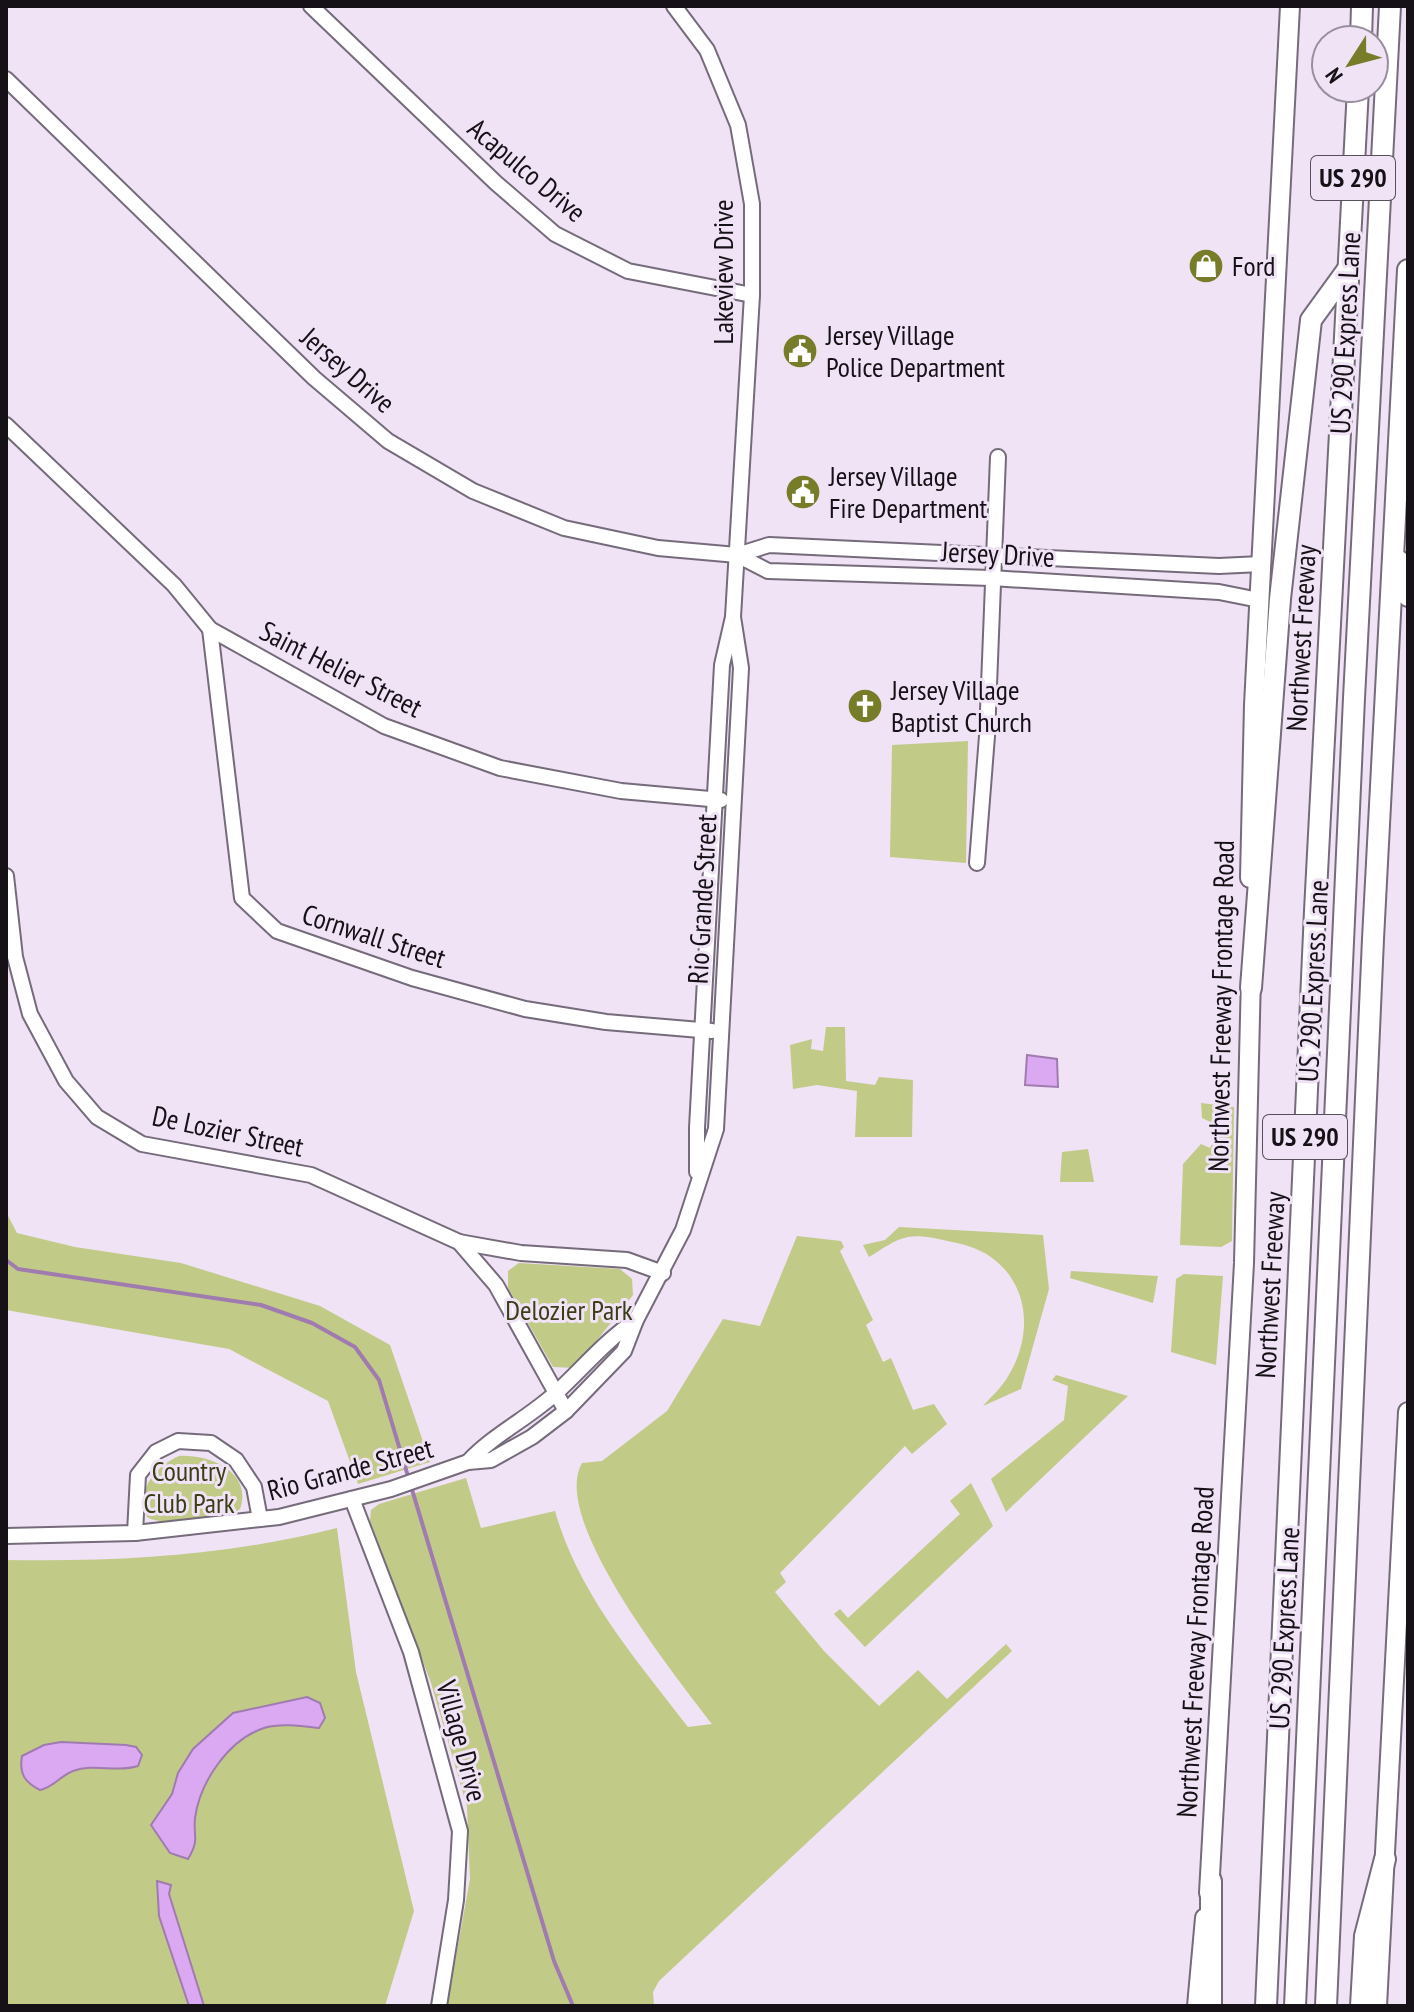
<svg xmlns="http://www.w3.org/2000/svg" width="1414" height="2012" font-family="'PT Sans Narrow',sans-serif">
<rect width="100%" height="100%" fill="#efe3f5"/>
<g fill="#c2ca88">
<path d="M 968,741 L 966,863 L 890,857 L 892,745 Z"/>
<path d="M 826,1027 L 845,1027 L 846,1081 L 875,1085 L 879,1077 L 913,1080 L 912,1137 L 855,1137 L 857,1091 L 817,1085 L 793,1089 L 790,1045 L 812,1039 L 811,1049 L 823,1051 Z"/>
<path d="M 1201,1103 L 1234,1107 L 1232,1241 L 1221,1247 L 1180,1245 L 1183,1164 L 1201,1144 L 1210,1148 L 1221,1127 L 1202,1118 Z"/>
<path d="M 1088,1149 L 1094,1182 L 1060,1182 L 1062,1152 Z"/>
<path d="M 6,1212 L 17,1233 L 75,1247 L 181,1263 L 320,1306 L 390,1345 L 430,1462 L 358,1484 L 328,1401 L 229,1349 L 6,1310 Z"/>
<path d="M 899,1227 L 1043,1235 L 1049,1289 L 1021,1389 L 983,1406 C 991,1397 1001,1388 1007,1378 C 1042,1323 1022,1256 957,1243 C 941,1240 924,1234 908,1237 C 895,1239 881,1250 869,1257 L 863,1245 L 885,1240 Z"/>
<path d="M 797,1236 L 841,1241 L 844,1247 L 840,1251 L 873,1320 L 866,1325 L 883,1362 L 891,1358 L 913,1410 L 934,1404 L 947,1424 L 912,1454 L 905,1446 L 780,1573 L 786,1582 L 775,1592 L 824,1651 L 879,1706 L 918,1670 L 947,1699 L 1006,1644 L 1012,1651 L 659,1981 L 653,1992 L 654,2006 L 447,2006 L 470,1879 L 467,1807 L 431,1683 L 370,1521 L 371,1510 L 379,1504 L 466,1478 L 481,1528 L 555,1511 C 579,1595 636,1659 688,1727 L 712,1724 C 677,1678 549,1519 582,1463 L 602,1461 L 667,1411 L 723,1319 L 760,1326 Z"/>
<path d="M 519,1263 L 620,1269 L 632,1279 L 633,1295 L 575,1368 L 553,1367 L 508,1288 L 508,1271 Z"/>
<path d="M 1071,1271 L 1158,1276 L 1153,1303 L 1070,1278 Z"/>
<path d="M 1184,1274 L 1223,1276 L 1216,1365 L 1171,1352 L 1176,1279 Z"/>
<path d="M 1056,1375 L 1128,1396 L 1006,1512 L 991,1479 L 1064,1420 L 1068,1386 L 1052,1380 Z"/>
<path d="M 179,1456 C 209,1454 253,1472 240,1509 C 227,1520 162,1527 147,1517 C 135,1490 156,1466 179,1456 Z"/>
<path d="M 971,1483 L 993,1526 L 865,1647 L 834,1614 L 840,1609 L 848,1618 L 960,1514 L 950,1501 Z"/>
<path d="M 337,1528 L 356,1672 L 414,1911 L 385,2006 L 6,2006 L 6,1560 C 118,1562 227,1556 337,1528 Z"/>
</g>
<g fill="#dba9f2" stroke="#a07bb0" stroke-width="2">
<path d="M 1027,1055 L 1057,1059 L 1058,1087 L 1025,1085 Z"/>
<path d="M 307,1697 L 320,1703 L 325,1718 L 319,1728 C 302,1726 280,1723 264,1728 C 228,1740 200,1782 195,1818 C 193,1837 200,1839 188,1859 L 170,1853 L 151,1825 L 172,1794 L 178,1773 L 193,1749 L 233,1713 Z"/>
<path d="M 61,1742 L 126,1745 L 136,1747 L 142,1755 L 138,1766 C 118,1773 94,1763 73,1771 C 60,1776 54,1787 40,1790 C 24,1782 19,1773 22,1756 L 44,1745 Z"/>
<path d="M 157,1881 L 171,1885 L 169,1894 L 204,2006 L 189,2006 L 159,1916 Z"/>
</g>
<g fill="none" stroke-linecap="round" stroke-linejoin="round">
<path stroke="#a07bb0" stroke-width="4" d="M 6,1260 L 18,1269 L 261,1305 L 312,1323 L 355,1347 L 379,1380 L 554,1961 L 573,2006"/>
<defs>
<g id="minor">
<path d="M 311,6 L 496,183 L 555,234 L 628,271 L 752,295"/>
<path d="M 674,6 L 707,50 L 738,125 L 752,204 L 752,295 L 733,617 L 722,665 L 697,1128 L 697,1172"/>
<path d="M 6,79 L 314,378 L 388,441 L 473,491 L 564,528 L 658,548 L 737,555 L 768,571 L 991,578 L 1219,592 L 1259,600"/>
<path d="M 6,425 L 174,585 L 210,629 L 384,726 L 500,768 L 621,791 L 721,800"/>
<path d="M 737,555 L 769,545 L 1219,566 L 1261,564"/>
<path d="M 210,629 L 242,898 L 277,931 L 412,978 L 525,1009 L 606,1022 L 712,1031"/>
<path d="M 977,863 L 987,736 L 998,457"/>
<path d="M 6,876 L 15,957 L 30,1014 L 66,1081 L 97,1117 L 142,1144 L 311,1175 L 459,1242 L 496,1285 L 566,1411"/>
<path d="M 459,1242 L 521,1253 L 627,1260 L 663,1273"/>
<path d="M 468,1462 C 494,1434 529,1418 557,1392 C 584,1367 605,1341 636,1320"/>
<path d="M 352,1499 L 411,1652 L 460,1831 L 456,1900 L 439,2006"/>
<path d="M 135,1533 L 138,1475 L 156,1452 L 178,1441 L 211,1443 L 236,1460 L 254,1487 L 260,1519"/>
<path d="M 6,1536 L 135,1533 L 279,1517 L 391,1489 L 468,1462 L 491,1460 L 532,1437 L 566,1411 L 624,1351 L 636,1320 L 683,1230 L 716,1129 L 741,668 L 733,617"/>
</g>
<g id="major">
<path d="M 1250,878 L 1254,705 L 1290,6"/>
<path d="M 1209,1893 L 1244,1263 L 1251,976"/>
<path d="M 1197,2006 L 1205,1918"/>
<path d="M 1377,2006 L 1408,1412"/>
</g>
<g id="highway">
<path d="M 1361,40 L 1362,6"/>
<path d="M 1399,561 L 1408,596"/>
<path d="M 1251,988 L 1280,599 L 1311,320 L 1348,269"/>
<path d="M 1211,2006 L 1211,1881"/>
<path d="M 1266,2006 L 1315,911 L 1358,88"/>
<path d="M 1295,2006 L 1354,698 L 1390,6"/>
<path d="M 1326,2006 L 1373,939 L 1408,270"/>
<path d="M 1361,2006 L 1365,1936 L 1385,1859"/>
</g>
</defs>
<use href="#minor" stroke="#756b7a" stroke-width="18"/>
<use href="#major" stroke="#756b7a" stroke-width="22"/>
<use href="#highway" stroke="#756b7a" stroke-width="24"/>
<use href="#minor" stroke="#fff" stroke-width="14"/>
<use href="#major" stroke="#fff" stroke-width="18"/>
<use href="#highway" stroke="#fff" stroke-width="20"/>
</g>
<defs>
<symbol id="shop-disc" viewBox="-11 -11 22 22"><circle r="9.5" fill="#767c27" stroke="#efe3f5"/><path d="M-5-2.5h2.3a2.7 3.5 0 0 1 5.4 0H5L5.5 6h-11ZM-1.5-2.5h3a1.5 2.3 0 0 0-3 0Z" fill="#fff"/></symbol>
<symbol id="civic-disc" viewBox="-11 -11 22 22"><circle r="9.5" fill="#767c27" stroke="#efe3f5"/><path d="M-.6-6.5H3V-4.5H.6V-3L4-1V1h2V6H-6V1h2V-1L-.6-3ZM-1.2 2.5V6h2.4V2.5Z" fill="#fff"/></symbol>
<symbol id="church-disc" viewBox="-11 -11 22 22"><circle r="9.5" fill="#767c27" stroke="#efe3f5"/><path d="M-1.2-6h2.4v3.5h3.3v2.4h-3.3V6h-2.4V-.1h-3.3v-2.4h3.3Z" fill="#fff"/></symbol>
</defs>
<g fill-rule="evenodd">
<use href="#shop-disc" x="1186" y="246" width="40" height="40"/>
<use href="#civic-disc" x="780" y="331" width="40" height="40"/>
<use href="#civic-disc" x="783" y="472" width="40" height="40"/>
<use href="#church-disc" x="845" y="686" width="40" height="40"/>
</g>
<g text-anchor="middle" stroke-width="6" stroke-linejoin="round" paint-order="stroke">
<g fill="#efe3f5" stroke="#56505a" stroke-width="2">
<rect x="1311" y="156" width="84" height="44" rx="6"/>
<rect x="1263" y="1115" width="84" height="44" rx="6"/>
</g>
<g font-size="26" font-weight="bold" fill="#151117">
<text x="1353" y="187">US 290</text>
<text x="1305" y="1146">US 290</text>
</g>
<g font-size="28" fill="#151117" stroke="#efe3f5">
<text transform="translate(527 170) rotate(40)" y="10">Acapulco Drive</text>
<text transform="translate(723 272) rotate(-90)" y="10">Lakeview Drive</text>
<text transform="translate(1345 333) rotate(-87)" y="10">US 290 Express Lane</text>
<text transform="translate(348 370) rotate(41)" y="10">Jersey Drive</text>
<text transform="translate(998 554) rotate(3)" y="10">Jersey Drive</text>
<text transform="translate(1301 638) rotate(-87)" y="10">Northwest Freeway</text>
<text transform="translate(341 669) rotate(27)" y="10">Saint Helier Street</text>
<text transform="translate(702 899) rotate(-87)" y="10">Rio Grande Street</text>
<text transform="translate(374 936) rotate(18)" y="10">Cornwall Street</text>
<text transform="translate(1313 981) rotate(-87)" y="10">US 290 Express Lane</text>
<text transform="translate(1221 1006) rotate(-89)" y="10">Northwest Freeway Frontage Road</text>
<text transform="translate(228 1131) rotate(12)" y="10">De Lozier Street</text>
<text transform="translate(1270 1285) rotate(-87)" y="10">Northwest Freeway</text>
<text transform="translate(350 1469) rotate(-15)" y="10">Rio Grande Street</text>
<text transform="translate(1284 1628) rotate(-87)" y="10">US 290 Express Lane</text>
<text transform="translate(1195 1652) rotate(-87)" y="10">Northwest Freeway Frontage Road</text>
<text transform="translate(462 1741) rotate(75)" y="10">Village Drive</text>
</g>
<g font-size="28" fill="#151117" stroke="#efe3f5" text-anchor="start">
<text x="1232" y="276">Ford</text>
<text x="826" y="345">Jersey Village<tspan x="826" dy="32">Police Department</tspan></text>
<text x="829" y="486">Jersey Village<tspan x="829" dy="32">Fire Department</tspan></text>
<text x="891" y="700">Jersey Village<tspan x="891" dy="32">Baptist Church</tspan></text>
</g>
<g font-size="28" fill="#3a3d17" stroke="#efe3f5">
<text x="569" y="1320">Delozier Park</text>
<text x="189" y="1481">Country<tspan x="189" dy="32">Club Park</tspan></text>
</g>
</g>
<rect width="1414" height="2012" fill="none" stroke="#151117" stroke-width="16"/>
<g transform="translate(1350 64) rotate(234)"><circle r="38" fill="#efe3f5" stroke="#988f9c" stroke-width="2"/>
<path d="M0-6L14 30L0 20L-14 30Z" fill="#767c27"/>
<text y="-12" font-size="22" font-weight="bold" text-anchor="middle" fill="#151117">N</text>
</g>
</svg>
